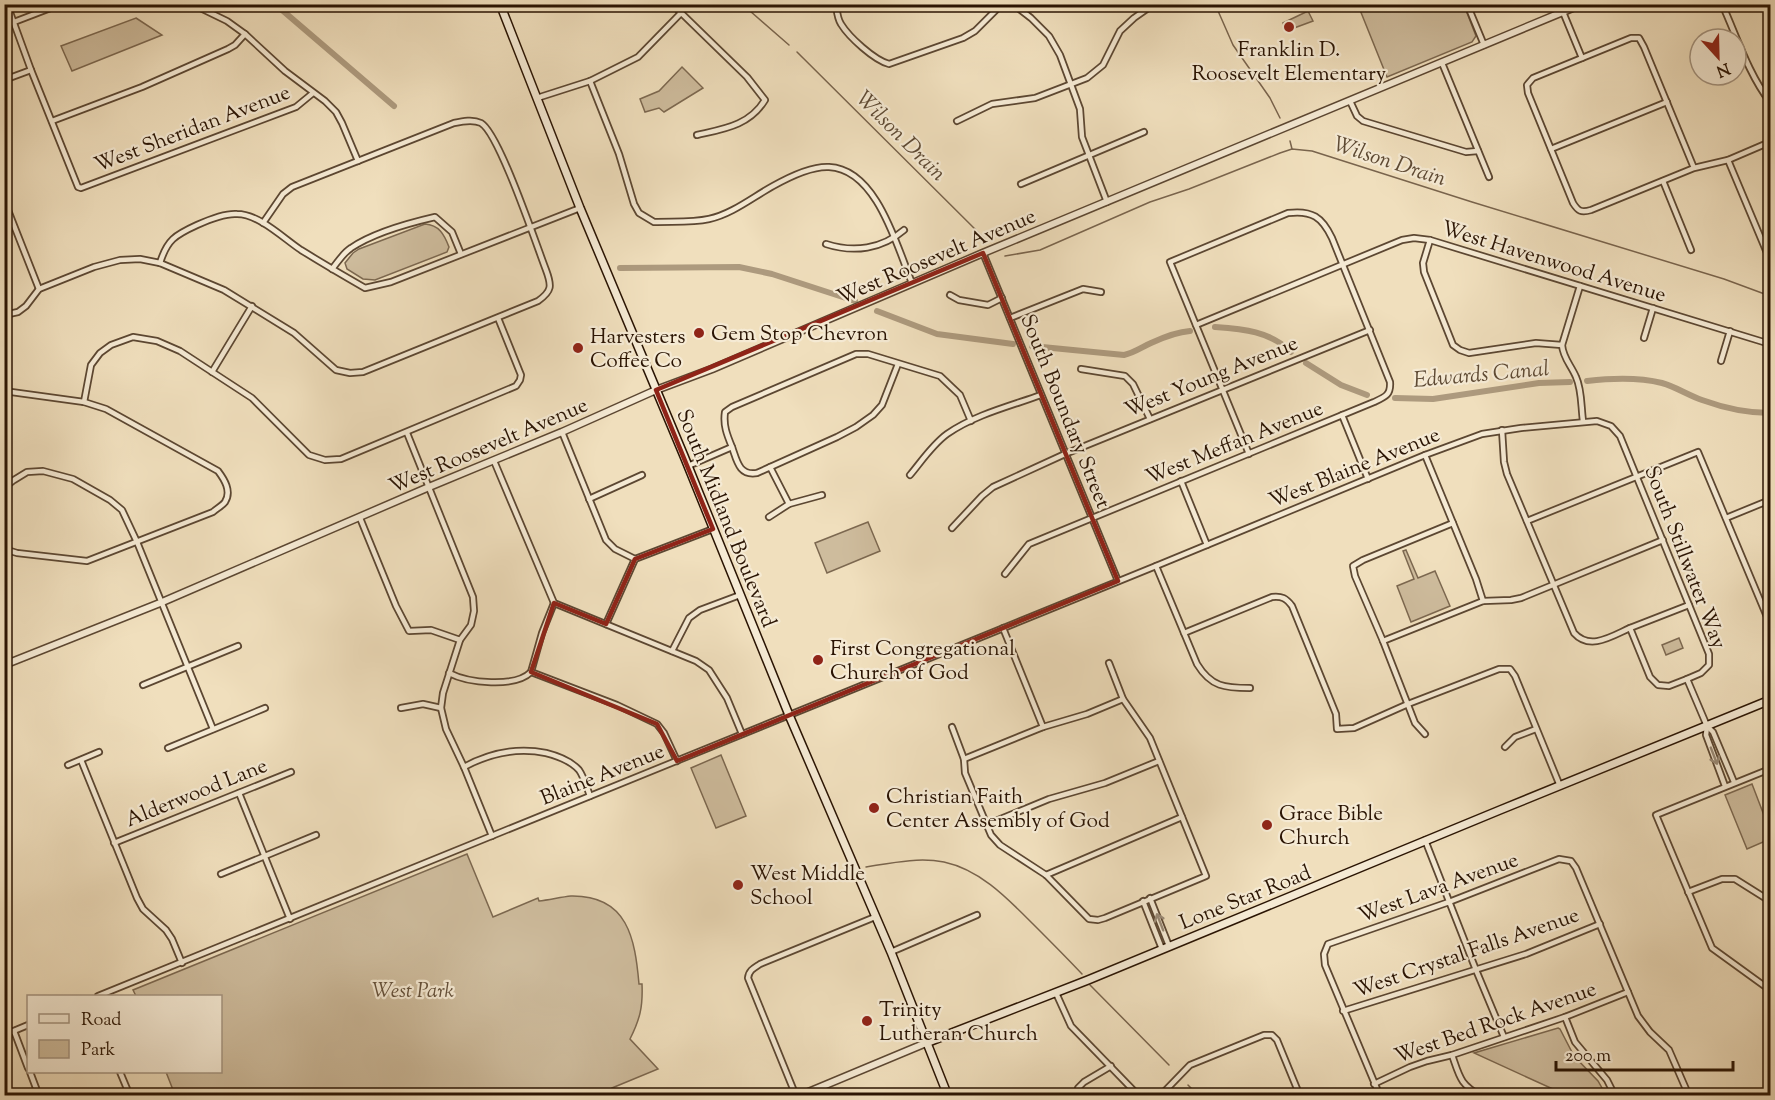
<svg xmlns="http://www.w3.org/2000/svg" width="1775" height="1100" font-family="'Sorts Mill Goudy',serif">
<rect width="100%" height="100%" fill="#f0dfbd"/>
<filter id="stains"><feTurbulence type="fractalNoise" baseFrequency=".00333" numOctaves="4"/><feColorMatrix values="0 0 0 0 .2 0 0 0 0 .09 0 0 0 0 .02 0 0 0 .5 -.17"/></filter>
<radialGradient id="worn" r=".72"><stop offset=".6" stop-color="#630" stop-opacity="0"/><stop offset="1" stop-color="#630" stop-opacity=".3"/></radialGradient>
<g fill="#cebc9d" stroke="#7c6850" stroke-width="1.5">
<path d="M 1358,5 L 1464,5 L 1476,36 L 1472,42 L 1387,77 Z"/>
<path d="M 1308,11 L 1313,21 L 1286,31 L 1283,23 Z"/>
<path d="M 136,18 L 162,35 L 72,71 L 61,46 Z"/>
<path d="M 682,67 L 703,88 L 664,112 L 659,108 L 645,112 L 640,99 L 659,91 Z"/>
<path d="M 425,224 C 439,225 444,234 449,247 L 447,252 L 375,280 L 363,279 L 347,269 L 345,263 L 353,253 L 359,249 Z"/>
<path d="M 868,522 L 880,551 L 827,573 L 815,543 Z"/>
<path d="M 1406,550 L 1418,578 L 1435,571 L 1450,606 L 1411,622 L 1397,586 L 1414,579 L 1403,551 Z"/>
<path d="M 1679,638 L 1683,648 L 1666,655 L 1662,645 Z"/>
<path d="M 721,755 L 746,816 L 716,828 L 691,768 Z"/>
<path d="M 1752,784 L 1770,831 L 1770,839 L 1747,849 L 1725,795 Z"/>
<path d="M 467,854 L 493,917 L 538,898 L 539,901 C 549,900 561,897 571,896 C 628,895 635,939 639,984 L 642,984 C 643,1007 640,1019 630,1039 L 658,1069 L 612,1088 L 615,1095 L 175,1095 L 166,1072 L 220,1072 L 220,996 L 136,996 L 133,990 Z"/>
<path d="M 1558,1028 L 1560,1029 L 1574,1056 L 1598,1081 L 1606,1095 L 1566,1095 L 1474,1053 Z"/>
</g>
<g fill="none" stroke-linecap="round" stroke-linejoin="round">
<g stroke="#79644d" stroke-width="1.5">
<path d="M 742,4 L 789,45"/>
<path d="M 1215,4 L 1233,45 L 1270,98 L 1280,118"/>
<path d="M 797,52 L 985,239"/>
<path d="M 1290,141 L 1292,149"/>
<path d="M 1005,256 L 1040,250 L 1150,202 L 1189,189 L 1280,153 L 1292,149 L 1312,151 L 1472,202 L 1724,279 L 1770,296"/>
<path d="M 866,867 C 891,863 918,857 944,862 C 981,870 1008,899 1033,924 C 1050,941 1066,957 1082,974"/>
<path d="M 1090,985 L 1169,1065"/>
<path d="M 1188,1085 L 1199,1096"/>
</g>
<g stroke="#ad9a7e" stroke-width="6">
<path d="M 275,4 L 394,106"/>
<path d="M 620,268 L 739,267 L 772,274 L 855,301"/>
<path d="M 877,311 L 937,334 L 1013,344"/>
<path d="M 1215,327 C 1243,329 1270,331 1291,352"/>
<path d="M 1032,346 L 1124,355 C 1134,353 1142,347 1151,343 C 1164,337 1176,332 1190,331"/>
<path d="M 1306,363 L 1341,385 L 1367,395"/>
<path d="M 1587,381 C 1612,378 1638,377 1662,383 C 1676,387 1688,395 1702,400 C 1724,408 1746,413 1770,413"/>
<path d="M 1395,398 L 1433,399 L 1539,383 L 1570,382"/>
</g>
<defs>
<g id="minor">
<path d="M 7,4 L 31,70 L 78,187 L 81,188 L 296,107 L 313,93"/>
<path d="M 192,4 L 227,21 L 245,34 L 285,71 L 325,101 L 336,112 L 342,123 L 358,161"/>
<path d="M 672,4 L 747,77 L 765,100 C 749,126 723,129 697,135"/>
<path d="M 836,4 C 837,11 837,18 841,24 C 849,37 874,60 889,64 L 963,38 L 975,31 L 1002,4"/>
<path d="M 1013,4 L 1031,18 L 1049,36 L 1060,55 L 1080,109 L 1082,137 L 1107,202"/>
<path d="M 1467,4 L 1484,45"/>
<path d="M 1722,4 C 1737,37 1748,73 1770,102"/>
<path d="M 1563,12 L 1582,58"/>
<path d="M 14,22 L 61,4"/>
<path d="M 1442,63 L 1489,177"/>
<path d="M 4,80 L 31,70"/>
<path d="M 590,81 L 619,154 L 634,204 L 639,213 L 654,222 C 671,221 691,223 709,219 C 732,214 753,197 773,186 C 789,177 811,166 829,167 C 877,169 897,247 912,283"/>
<path d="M 537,98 L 590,81 L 638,57 L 681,13"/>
<path d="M 1350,101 L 1357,116 L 1363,121 L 1466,152 L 1478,151"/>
<path d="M 52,121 L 142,87 L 228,49 L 235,45 L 245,34"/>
<path d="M 957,121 L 992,104 L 1035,98 L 1087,78 L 1103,65 L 1120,31 L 1134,18 L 1154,4"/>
<path d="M 1551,149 L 1667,102"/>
<path d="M 1728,160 L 1770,260"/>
<path d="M 1694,168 L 1644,47 L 1639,38 L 1631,38 L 1533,78 L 1527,85 L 1528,93 L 1573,203 C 1578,211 1581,213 1591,210 L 1694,168 L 1728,160 L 1770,142"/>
<path d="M 1663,181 L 1691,250"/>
<path d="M 1021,184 L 1144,132"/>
<path d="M 4,200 L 39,289"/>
<path d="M 1430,240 L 1423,263 L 1424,272 L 1453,345 L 1460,350 L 1469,353 L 1536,343 L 1562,345"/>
<path d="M 826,244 C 854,253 882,249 904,230"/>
<path d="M 983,253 L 1118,581"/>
<path d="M 160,263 C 167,240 175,235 197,225 C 208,220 224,213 237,214 C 259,214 283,238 301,250 C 322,263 344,276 365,288 L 391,282 L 580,208"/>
<path d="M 332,269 C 338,262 343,253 351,248 C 373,233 409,223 435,217 L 452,232 L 461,254"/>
<path d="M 1580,286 L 1562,345 C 1563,358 1571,365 1576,377 C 1582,390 1581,407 1583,421"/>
<path d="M 950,295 L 959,300 L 988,305 L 1002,298"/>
<path d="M 4,315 L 18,312 L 26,306 L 39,289 L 94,267 L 120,260 L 140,259 L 160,263 L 224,290 L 294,333 L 336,370 L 350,373 L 363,372 L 538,301 C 552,291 552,286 546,270 C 536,244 499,133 481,123 C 473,119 463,121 454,123 L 292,187 L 283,194 L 263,223"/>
<path d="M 1010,318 L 1083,289 L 1101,292"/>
<path d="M 1196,325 L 1402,240 L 1414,238 L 1430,240 L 1770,344"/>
<path d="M 1644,338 L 1653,308"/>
<path d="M 1721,361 L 1730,331"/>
<path d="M 1081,369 L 1125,376 L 1133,384 L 1150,419"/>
<path d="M 212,372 L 252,306"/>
<path d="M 4,391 L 84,402 L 106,409 L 218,471 C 224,479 232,491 225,502 C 222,506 216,509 213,512 L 87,561 L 17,553 L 4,549"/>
<path d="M 84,402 L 91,365 L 100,353 L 111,345 L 133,337 L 157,341 L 180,351 L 252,398 L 309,455 L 325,460 L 341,459 L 516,386 L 520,380 L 521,375 L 498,318"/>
<path d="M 1342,415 L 1368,479"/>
<path d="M 1502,430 L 1504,462 L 1507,474 L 1574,633 C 1590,651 1612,636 1630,628 L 1650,677 L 1658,685 L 1669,686 L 1687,679"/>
<path d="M 562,432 L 606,540 L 615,549 L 635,559"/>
<path d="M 407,433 L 473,597 L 474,611 L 471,625 L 460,640 L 443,693 L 441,708 L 446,729 L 464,767 L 492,836"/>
<path d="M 732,447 C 737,461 739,476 757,473 L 837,437 L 856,427 L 873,415 L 882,405 L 898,364"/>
<path d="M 1425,455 L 1476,579 L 1483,601"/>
<path d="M 494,461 L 554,603 L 696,661 L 709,670 L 727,698 L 742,734"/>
<path d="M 688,466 L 732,447 C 727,435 723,425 725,412 L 732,407 L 856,354 L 868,354 L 940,376 L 960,395 L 971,421"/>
<path d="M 770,467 L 789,504"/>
<path d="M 910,475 C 921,462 932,445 947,434 C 974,415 1010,406 1041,395"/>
<path d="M 1181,481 L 1207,545"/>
<path d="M 4,488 L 14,480 L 27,472 L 43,471 L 73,479 L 110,500 L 122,510 L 137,542 L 213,729"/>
<path d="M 589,499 L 642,475"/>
<path d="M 769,517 L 789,504 L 822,495"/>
<path d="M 360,518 L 396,606 L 409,631 L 431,630 L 460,640"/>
<path d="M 1726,518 L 1770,500"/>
<path d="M 1527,521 L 1698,452 L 1770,624"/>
<path d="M 952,528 L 982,496 L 993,487 L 1065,454 L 1370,330"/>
<path d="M 1156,566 L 1197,664 C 1211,687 1225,688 1250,688"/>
<path d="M 1005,574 L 1029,544 L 1374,402 C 1385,397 1391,395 1390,382 L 1332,238 C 1322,217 1312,210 1288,213 L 1170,262 L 1249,454"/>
<path d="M 606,624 L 635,559 L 713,529"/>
<path d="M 1003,628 L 1043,727"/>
<path d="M 1630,628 L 1689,605"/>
<path d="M 1184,633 L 1272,597 C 1282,596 1286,598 1292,606 L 1336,714 L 1337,729 L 1354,728 L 1408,704 L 1499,669 L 1510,669 L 1515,676 L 1560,786"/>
<path d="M 1383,641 L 1483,601 L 1511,600 L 1521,598 L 1663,540"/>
<path d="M 672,651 L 689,618 L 700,610 L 740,595"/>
<path d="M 531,672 L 542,633 L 554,603"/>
<path d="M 449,673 C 468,683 515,688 531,672 L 617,705 L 657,724 L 664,733 L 677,761"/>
<path d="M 143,685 L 238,646"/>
<path d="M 401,708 L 423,704 L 441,708"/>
<path d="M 1707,726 L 1706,735 L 1725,786"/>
<path d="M 952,727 L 964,759 L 965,773 L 991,835 L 1000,845 L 1046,875 L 1089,919 L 1098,920 L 1105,918 L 1206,876 L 1150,738 L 1123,699 L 1109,663"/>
<path d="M 1425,734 L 1415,723 L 1383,641 L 1355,576 L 1353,566 L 1363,560 L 1453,523"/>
<path d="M 1505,747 L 1515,737 L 1536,729"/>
<path d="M 168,748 L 265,708"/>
<path d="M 964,759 L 1043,727 L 1087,714 L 1123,699"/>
<path d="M 81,760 L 137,898 L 143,909 L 166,930 L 172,939 L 182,963"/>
<path d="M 68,765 L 99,752"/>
<path d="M 464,767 C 490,753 517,747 546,753 C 558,756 570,760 579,770 C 584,777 587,788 590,796"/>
<path d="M 1770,769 L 1656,815 L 1712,948 L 1770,990"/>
<path d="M 239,793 L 290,919"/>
<path d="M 986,825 L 1049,799 L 1105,783 L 1159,761"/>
<path d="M 1425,840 L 1476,970 L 1504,1037"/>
<path d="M 114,843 L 291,772"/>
<path d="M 221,874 L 316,835"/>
<path d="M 1046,875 L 1182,817"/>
<path d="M 1688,892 L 1722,879 L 1735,879 L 1770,901"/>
<path d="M 1150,898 L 1169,946"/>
<path d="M 1143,901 L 1162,949"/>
<path d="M 891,952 L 977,915"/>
<path d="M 1056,993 L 1071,1026 L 1139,1096"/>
<path d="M 98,996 L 1156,566 L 1425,455 L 1482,434 L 1521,428 L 1597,421 L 1611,426 L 1620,436 L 1709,654 L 1709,665 L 1701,673 L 1687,679 L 1707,726 L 1713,732 L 1734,782"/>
<path d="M 1343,1011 L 1526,954 L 1600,924"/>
<path d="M 1565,1017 L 1575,1042 L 1607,1080 L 1615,1096"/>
<path d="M 14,1031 L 28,1068"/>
<path d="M 4,1035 L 28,1025"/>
<path d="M 1452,1055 C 1460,1078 1460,1084 1481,1096"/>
<path d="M 30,1072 L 39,1096"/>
<path d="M 120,1072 L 130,1096"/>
<path d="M 1374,1084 L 1410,1067 L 1427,1061 L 1452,1055 L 1565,1017 L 1628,992"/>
<path d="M 1761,1092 L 1763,1096"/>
<path d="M 796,1096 L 748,978 C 749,970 754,968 760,964 L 875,917"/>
<path d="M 1078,1096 L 1078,1088 L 1084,1082 L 1111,1066"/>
<path d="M 1160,1096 L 1190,1065 L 1264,1035 L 1272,1035 L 1277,1040 L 1300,1096"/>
<path d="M 1380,1096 L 1325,965 L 1324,954 L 1328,944 L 1449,902 L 1559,859 L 1571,861 L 1576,868 L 1638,1016 L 1650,1032 L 1669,1050 L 1689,1096"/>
</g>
<g id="tertiary">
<path d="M 4,665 L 160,603 L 429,487 L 562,432 L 656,390 L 712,369 L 983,253 L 1582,4"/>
<path d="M 799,1096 L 926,1043"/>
</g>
<g id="secondary">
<path d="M 500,4 L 580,208 L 684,456 L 789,715 L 891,952 L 948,1096"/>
<path d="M 926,1043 L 1088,980 L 1500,810 L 1770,700"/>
</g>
</defs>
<use href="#minor" stroke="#5c4732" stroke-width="8"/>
<use href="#tertiary" stroke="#5c4732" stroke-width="9"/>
<use href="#secondary" stroke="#2a1403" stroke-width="10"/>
<use href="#minor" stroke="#f5ead4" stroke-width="4.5"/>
<use href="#tertiary" stroke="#f5ead4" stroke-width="6"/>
<use href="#secondary" stroke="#f5ead4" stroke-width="7"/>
</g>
<defs><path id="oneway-shaft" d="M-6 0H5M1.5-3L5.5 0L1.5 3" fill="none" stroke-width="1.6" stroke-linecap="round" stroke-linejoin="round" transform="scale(1.5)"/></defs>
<g stroke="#9a8a76">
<use href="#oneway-shaft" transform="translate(1714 756) rotate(69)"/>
<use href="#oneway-shaft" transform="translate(1160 922) rotate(-111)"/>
</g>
<path fill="none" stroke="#8f2418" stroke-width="4.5" stroke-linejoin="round" d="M 983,253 L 1118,581 L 677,761 L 657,724 L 531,672 L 554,603 L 606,624 L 635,559 L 713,529 L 656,390 Z"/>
<g fill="#8f2418" stroke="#f5ead4" stroke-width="2">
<circle cx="1289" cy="27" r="6"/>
<circle cx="699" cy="333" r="6"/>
<circle cx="578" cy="348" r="6"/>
<circle cx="818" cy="660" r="6"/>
<circle cx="874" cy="808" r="6"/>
<circle cx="1267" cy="825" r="6"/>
<circle cx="738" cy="885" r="6"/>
<circle cx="867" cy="1021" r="6"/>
</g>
<g text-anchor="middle" stroke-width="4.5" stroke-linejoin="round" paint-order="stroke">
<g font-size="21" fill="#2a1403" stroke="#f5ead4" text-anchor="start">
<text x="1289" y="56" text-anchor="middle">Franklin D.<tspan x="1289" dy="24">Roosevelt Elementary</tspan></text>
<text x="711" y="340">Gem Stop Chevron</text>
<text x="590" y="343">Harvesters<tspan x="590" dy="24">Coffee Co</tspan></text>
<text x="830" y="655">First Congregational<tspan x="830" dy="24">Church of God</tspan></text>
<text x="886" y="803">Christian Faith<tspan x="886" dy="24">Center Assembly of God</tspan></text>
<text x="1279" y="820">Grace Bible<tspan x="1279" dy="24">Church</tspan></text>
<text x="750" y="880">West Middle<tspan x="750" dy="24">School</tspan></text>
<text x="879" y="1016">Trinity<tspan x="879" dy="24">Lutheran Church</tspan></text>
</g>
<g font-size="21" fill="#2a1403" stroke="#f5ead4">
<text transform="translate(192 128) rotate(-21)" y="7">West Sheridan Avenue</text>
<text transform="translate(936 256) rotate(-23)" y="7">West Roosevelt Avenue</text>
<text transform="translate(1554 261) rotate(17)" y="7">West Havenwood Avenue</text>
<text transform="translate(1211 376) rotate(-22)" y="7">West Young Avenue</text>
<text transform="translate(1066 411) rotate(68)" y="7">South Boundary Street</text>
<text transform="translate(1234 442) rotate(-22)" y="7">West Meffan Avenue</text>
<text transform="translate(488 445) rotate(-23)" y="7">West Roosevelt Avenue</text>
<text transform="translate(1354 467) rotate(-22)" y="7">West Blaine Avenue</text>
<text transform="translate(727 518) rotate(68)" y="7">South Midland Boulevard</text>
<text transform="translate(1686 557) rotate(69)" y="7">South Stillwater Way</text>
<text transform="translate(602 774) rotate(-22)" y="7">Blaine Avenue</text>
<text transform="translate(196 792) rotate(-22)" y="7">Alderwood Lane</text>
<text transform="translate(1438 887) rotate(-20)" y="7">West Lava Avenue</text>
<text transform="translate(1245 897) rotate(-22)" y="7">Lone Star Road</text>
<text transform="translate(1466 952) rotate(-19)" y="7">West Crystal Falls Avenue</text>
<text transform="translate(1495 1022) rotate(-19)" y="7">West Bed Rock Avenue</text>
</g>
<g font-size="21" font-style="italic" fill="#634f39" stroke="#f5ead4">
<text x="413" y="997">West Park</text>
</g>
<g font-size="22" font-style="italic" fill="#5e4a34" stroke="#f5ead4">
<text transform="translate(902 135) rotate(45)" y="8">Wilson Drain</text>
<text transform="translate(1390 160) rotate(18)" y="8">Wilson Drain</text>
<text transform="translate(1481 373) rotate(-5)" y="8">Edwards Canal</text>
</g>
</g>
<rect width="1775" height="1100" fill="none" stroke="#f0dfbd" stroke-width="24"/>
<rect x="6" y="6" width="1763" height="1088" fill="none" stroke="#2a1403" stroke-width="3"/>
<rect x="12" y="12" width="1751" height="1076" fill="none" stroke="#2a1403" stroke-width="1.5"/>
<rect x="27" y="995" width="195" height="78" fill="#f5ead4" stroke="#a49480" stroke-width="1.5"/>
<rect x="39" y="1014" width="30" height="9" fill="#f5ead4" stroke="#a49480" stroke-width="1.5"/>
<text x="81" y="1025" font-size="18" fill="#2a1403">Road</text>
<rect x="39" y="1040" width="30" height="18" fill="#cebc9d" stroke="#a49480" stroke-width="1.5"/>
<text x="81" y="1055" font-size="18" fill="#2a1403">Park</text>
<g transform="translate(1718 57) rotate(158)"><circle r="28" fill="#f5ead4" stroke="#a49480" stroke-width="1.5"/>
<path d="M0-4.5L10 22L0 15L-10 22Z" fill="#8f2418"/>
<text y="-9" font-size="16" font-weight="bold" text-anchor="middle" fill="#2a1403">N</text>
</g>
<path d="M1556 1061v9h177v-9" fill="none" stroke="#2a1403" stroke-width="3"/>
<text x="1565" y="1061" font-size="18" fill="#2a1403" stroke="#f5ead4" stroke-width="4.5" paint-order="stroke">200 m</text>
<rect width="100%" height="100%" filter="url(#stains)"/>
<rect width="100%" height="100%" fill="url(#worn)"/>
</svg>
